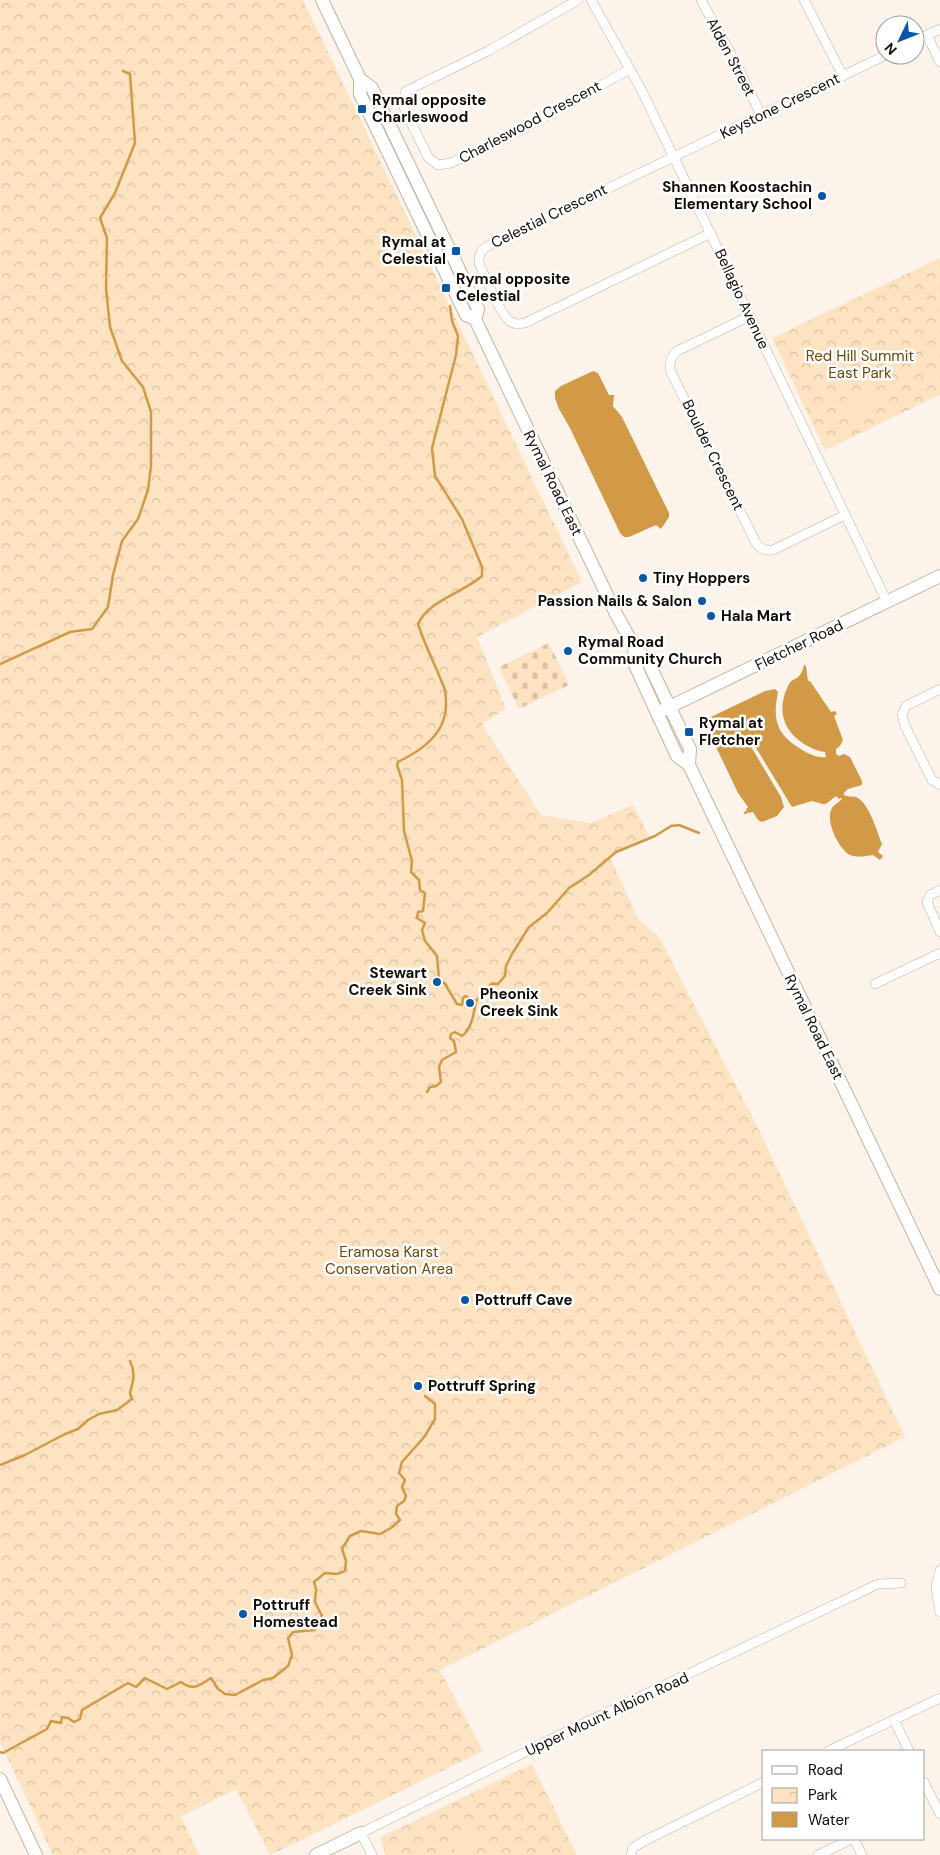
<svg xmlns="http://www.w3.org/2000/svg" width="940" height="1855" font-family="'DM Sans',sans-serif">
<defs>
<pattern id="cemetery-stones" width="16" height="16" patternUnits="userSpaceOnUse" patternTransform="scale(1.25)"><rect width="16" height="16" fill="#fde3c1"/><path d="M2 7V4a2 2 0 0 1 4 0v3zM10 15v-3a2 2 0 0 1 4 0v3z" fill="#d8c1a4"/></pattern>
<pattern id="park-crowns" width="20" height="18" patternUnits="userSpaceOnUse" patternTransform="scale(1.25)"><rect width="20" height="18" fill="#fde3c1"/><path d="M2 6a3 3 0 1 1 6 0M12 15a3 3 0 1 1 6 0" fill="none" stroke="#d8c1a4"/></pattern>
</defs>
<rect width="100%" height="100%" fill="#fcf4eb"/>
<path fill="url(#cemetery-stones)" d="M 549,643 L 569,685 L 519,709 L 499,667 Z"/>
<g fill="url(#park-crowns)">
<path d="M 0,0 L 303,0 L 582,582 L 477,637 L 506,709 L 482,724 L 541,815 L 590,823 L 633,805 L 650,838 L 610,857 L 638,919 L 659,937 L 756,1124 L 905,1437 L 440,1670 L 483,1751 L 270,1855 L 236,1789 L 181,1816 L 199,1855 L 53,1855 L 0,1742 Z"/>
<path d="M 940,258 L 940,395 L 825,450 L 772,338 Z"/>
<path d="M 532,1764 L 577,1855 L 386,1855 L 382,1845 L 381,1837 Z"/>
</g>
<g fill="#fde3c1">
<path d="M 874,387 L 882,405 L 852,417 L 844,400 Z"/>
<path d="M 476,1827 L 485,1844 L 465,1855 L 457,1855 L 450,1841 Z"/>
</g>
<g fill="#d29a47">
<path d="M 593,371 L 598,373 L 609,395 L 614,395 L 613,406 L 622,417 L 669,513 L 669,517 L 661,529 L 656,525 L 629,537 L 624,537 L 620,533 L 570,428 L 559,409 L 555,398 L 555,391 L 561,386 Z"/>
<path d="M 804,665 L 806,666 L 808,681 L 810,681 L 831,712 L 835,711 L 837,714 L 834,716 L 843,740 L 840,746 L 836,749 L 836,754 L 839,756 L 844,754 L 850,757 L 862,781 L 862,785 L 848,789 L 844,793 L 844,795 C 848,797 852,796 856,797 C 869,802 877,832 882,844 L 878,852 L 883,856 L 880,860 L 873,855 C 866,856 858,858 850,855 C 839,849 826,823 831,810 C 833,805 838,803 842,799 L 841,798 L 839,799 L 836,796 C 822,807 828,805 812,801 L 792,807 L 753,743 L 750,745 L 781,797 L 784,807 L 777,816 L 762,822 L 758,820 L 753,812 L 749,813 L 746,809 L 748,807 L 738,793 L 707,728 L 707,721 L 711,717 L 765,691 L 775,689 L 778,692 C 772,721 777,736 804,751 C 811,755 819,758 826,757 L 825,752 C 817,751 811,748 804,744 C 782,730 777,709 788,686 C 790,680 795,680 799,676 C 802,673 803,669 804,665 Z"/>
</g>
<g fill="none" stroke-linecap="round" stroke-linejoin="round">
<g stroke="#d29a47" stroke-width="2.5">
<path d="M 450,306 L 452,321 L 458,336 L 456,355 L 432,448 L 435,476 L 462,519 L 482,567 L 482,576 C 463,593 429,600 418,624 C 425,646 435,664 443,685 C 446,690 446,698 446,704 C 446,734 422,750 398,762 L 397,765 L 402,780 L 404,831 L 412,861 L 411,872 L 419,880 L 420,890 L 425,893 L 423,911 L 418,912 L 417,918 L 425,923 L 422,930 L 425,941 L 437,956 L 439,979 L 445,984 L 457,1004 L 462,1005 L 463,998 L 465,996 L 476,1001"/>
<path d="M 0,664 L 70,632 L 92,629 L 108,607 L 113,575 L 122,541 L 138,519 L 148,490 L 151,466 L 151,412 L 143,387 L 122,361 L 110,327 L 106,288 L 107,238 L 100,218 L 115,193 L 135,143 L 130,74 L 123,71"/>
<path d="M 745,813 L 748,811"/>
<path d="M 427,1092 L 430,1087 L 436,1086 L 441,1082 L 439,1067 L 442,1060 L 456,1052 L 454,1041 L 450,1038 L 451,1034 L 455,1032 L 462,1036 C 472,1029 474,1012 476,1001 L 485,993 L 491,984 L 498,984 L 505,976 L 506,966 L 512,954 L 529,927 L 547,913 L 569,888 L 589,875 L 616,852 L 655,836 L 671,826 L 679,825 L 699,833"/>
<path d="M 0,1465 L 25,1455 L 65,1434 L 78,1429 L 88,1420 L 99,1414 L 117,1410 L 132,1399 L 130,1393 C 133,1381 136,1373 130,1361"/>
<path d="M 0,1752 L 3,1753 L 47,1729 L 51,1721 L 61,1723 L 62,1717 L 68,1718 L 74,1722 L 80,1719 L 82,1710 L 128,1683 L 136,1687 L 145,1678 L 167,1689 L 181,1682 C 193,1691 199,1686 211,1678 L 218,1689 L 225,1694 L 235,1695 L 263,1680 L 273,1678 L 288,1666 L 292,1655 L 288,1638 L 293,1632 L 315,1630 L 322,1616 L 315,1602 L 316,1589 L 314,1582 L 325,1573 L 337,1574 L 345,1571 L 346,1561 L 342,1549 L 350,1536 L 361,1531 L 380,1534 L 391,1528 L 400,1520 L 396,1514 L 397,1506 L 404,1501 L 406,1496 L 402,1487 L 405,1480 L 399,1473 L 402,1462 L 425,1436 L 435,1419 L 435,1404 L 425,1396"/>
</g>
<defs>
<g id="street">
<path d="M 578,0 L 488,51 L 406,91 L 403,102 L 405,110 L 428,157 L 438,165 L 451,163 L 525,128 L 630,69"/>
<path d="M 591,0 L 641,89 L 887,602"/>
<path d="M 701,0 L 737,65 L 761,115"/>
<path d="M 804,0 L 843,76"/>
<path d="M 927,35 L 940,62"/>
<path d="M 915,41 L 940,29"/>
<path d="M 711,233 L 525,323 C 519,324 515,325 510,321 C 501,316 484,274 479,263 C 479,255 480,252 486,247 L 886,55"/>
<path d="M 750,316 L 677,351 C 671,357 669,362 670,370 L 756,543 C 761,549 765,551 773,550 L 845,515"/>
<path d="M 940,689 L 906,706 L 902,715 L 905,726 L 932,780 L 940,785"/>
<path d="M 940,890 L 930,895 L 927,902 L 940,932"/>
<path d="M 875,984 L 940,953"/>
<path d="M 940,1570 L 936,1587 L 940,1612"/>
<path d="M 894,1720 L 909,1751"/>
<path d="M 828,1751 L 940,1698"/>
<path d="M 924,1782 L 940,1814"/>
<path d="M 854,1839 L 862,1855"/>
<path d="M 372,1855 L 361,1833 L 576,1727 L 878,1584 L 901,1583"/>
<path d="M 631,1855 L 633,1848 L 644,1841 L 764,1782"/>
<path d="M 818,1855 L 852,1839"/>
</g>
<g id="secondary">
<path d="M 322,0 L 360,79 L 372,88 L 478,309 L 475,319"/>
<path d="M 360,79 L 360,94 L 466,315 L 475,319 L 616,614 L 634,646 L 647,660 L 690,749 L 689,765 L 940,1289"/>
<path d="M 634,646 L 635,665 L 657,713 L 677,756 L 689,765"/>
<path d="M 657,713 L 940,576"/>
<path d="M 0,1779 L 36,1855"/>
<path d="M 316,1855 L 361,1833"/>
</g>
</defs>
<use href="#street" stroke="#c5b39c" stroke-width="10"/>
<use href="#secondary" stroke="#c5b39c" stroke-width="14"/>
<use href="#street" stroke="#fff" stroke-width="9"/>
<use href="#secondary" stroke="#fff" stroke-width="12"/>
</g>
<g fill="#0a57a5" stroke="#fff" stroke-width="2">
<rect x="357" y="104" width="10" height="10" rx="2.5"/>
<circle cx="822" cy="196" r="5"/>
<rect x="451" y="246" width="10" height="10" rx="2.5"/>
<rect x="441" y="283" width="10" height="10" rx="2.5"/>
<circle cx="643" cy="578" r="5"/>
<circle cx="702" cy="601" r="5"/>
<circle cx="711" cy="616" r="5"/>
<circle cx="568" cy="651" r="5"/>
<rect x="684" y="727" width="10" height="10" rx="2.5"/>
<circle cx="437" cy="982" r="5"/>
<circle cx="470" cy="1003" r="5"/>
<circle cx="465" cy="1300" r="5"/>
<circle cx="418" cy="1386" r="5"/>
<circle cx="243" cy="1614" r="5"/>
</g>
<g text-anchor="middle" stroke-width="5" stroke-linejoin="round" paint-order="stroke">
<g font-size="15" fill="#110b04" stroke="#fff">
<text transform="translate(731 57) rotate(62)" y="5">Alden Street</text>
<text transform="translate(780 106) rotate(-26)" y="5">Keystone Crescent</text>
<text transform="translate(530 122) rotate(-28)" y="5">Charleswood Crescent</text>
<text transform="translate(549 216) rotate(-26)" y="5">Celestial Crescent</text>
<text transform="translate(742 299) rotate(65)" y="5">Bellagio Avenue</text>
<text transform="translate(713 455) rotate(64)" y="5">Boulder Crescent</text>
<text transform="translate(553 483) rotate(64)" y="5">Rymal Road East</text>
<text transform="translate(799 645) rotate(-26)" y="5">Fletcher Road</text>
<text transform="translate(814 1027) rotate(64)" y="5">Rymal Road East</text>
<text transform="translate(607 1714) rotate(-25)" y="5">Upper Mount Albion Road</text>
</g>
<g font-size="15" font-weight="bold" fill="#110b04" stroke="#fff" text-anchor="start">
<text x="372" y="105">Rymal opposite<tspan x="372" dy="17">Charleswood</tspan></text>
<text x="812" y="192" text-anchor="end">Shannen Koostachin<tspan x="812" dy="17">Elementary School</tspan></text>
<text x="446" y="247" text-anchor="end">Rymal at<tspan x="446" dy="17">Celestial</tspan></text>
<text x="456" y="284">Rymal opposite<tspan x="456" dy="17">Celestial</tspan></text>
<text x="653" y="583">Tiny Hoppers</text>
<text x="692" y="606" text-anchor="end">Passion Nails &amp; Salon</text>
<text x="721" y="621">Hala Mart</text>
<text x="578" y="647">Rymal Road<tspan x="578" dy="17">Community Church</tspan></text>
<text x="699" y="728">Rymal at<tspan x="699" dy="17">Fletcher</tspan></text>
<text x="427" y="978" text-anchor="end">Stewart<tspan x="427" dy="17">Creek Sink</tspan></text>
<text x="480" y="999">Pheonix<tspan x="480" dy="17">Creek Sink</tspan></text>
<text x="475" y="1305">Pottruff Cave</text>
<text x="428" y="1391">Pottruff Spring</text>
<text x="253" y="1610">Pottruff<tspan x="253" dy="17">Homestead</tspan></text>
</g>
<g font-size="15" fill="#6d4804" stroke="#fff">
<text x="860" y="361">Red Hill Summit<tspan x="860" dy="17">East Park</tspan></text>
<text x="389" y="1257">Eramosa Karst<tspan x="389" dy="17">Conservation Area</tspan></text>
</g>
</g>
<rect x="762" y="1750" width="162" height="90" fill="#ffffff" stroke="#a09d9b"/>
<rect x="772" y="1766" width="25" height="8" fill="#ffffff" stroke="#a09d9b"/>
<text x="808" y="1775" font-size="15" fill="#110b04">Road</text>
<rect x="772" y="1788" width="25" height="15" fill="url(#park-crowns)" stroke="#a09d9b"/>
<text x="808" y="1800" font-size="15" fill="#110b04">Park</text>
<rect x="772" y="1812" width="25" height="15" fill="#d29a47" stroke="#a09d9b"/>
<text x="808" y="1825" font-size="15" fill="#110b04">Water</text>
<g transform="translate(900 40) rotate(227)"><circle r="24" fill="#ffffff" stroke="#a09d9b"/>
<path d="M0-4L9 19L0 12L-9 19Z" fill="#0a57a5"/>
<text y="-8" font-size="14" font-weight="bold" text-anchor="middle" fill="#110b04">N</text>
</g>
</svg>
